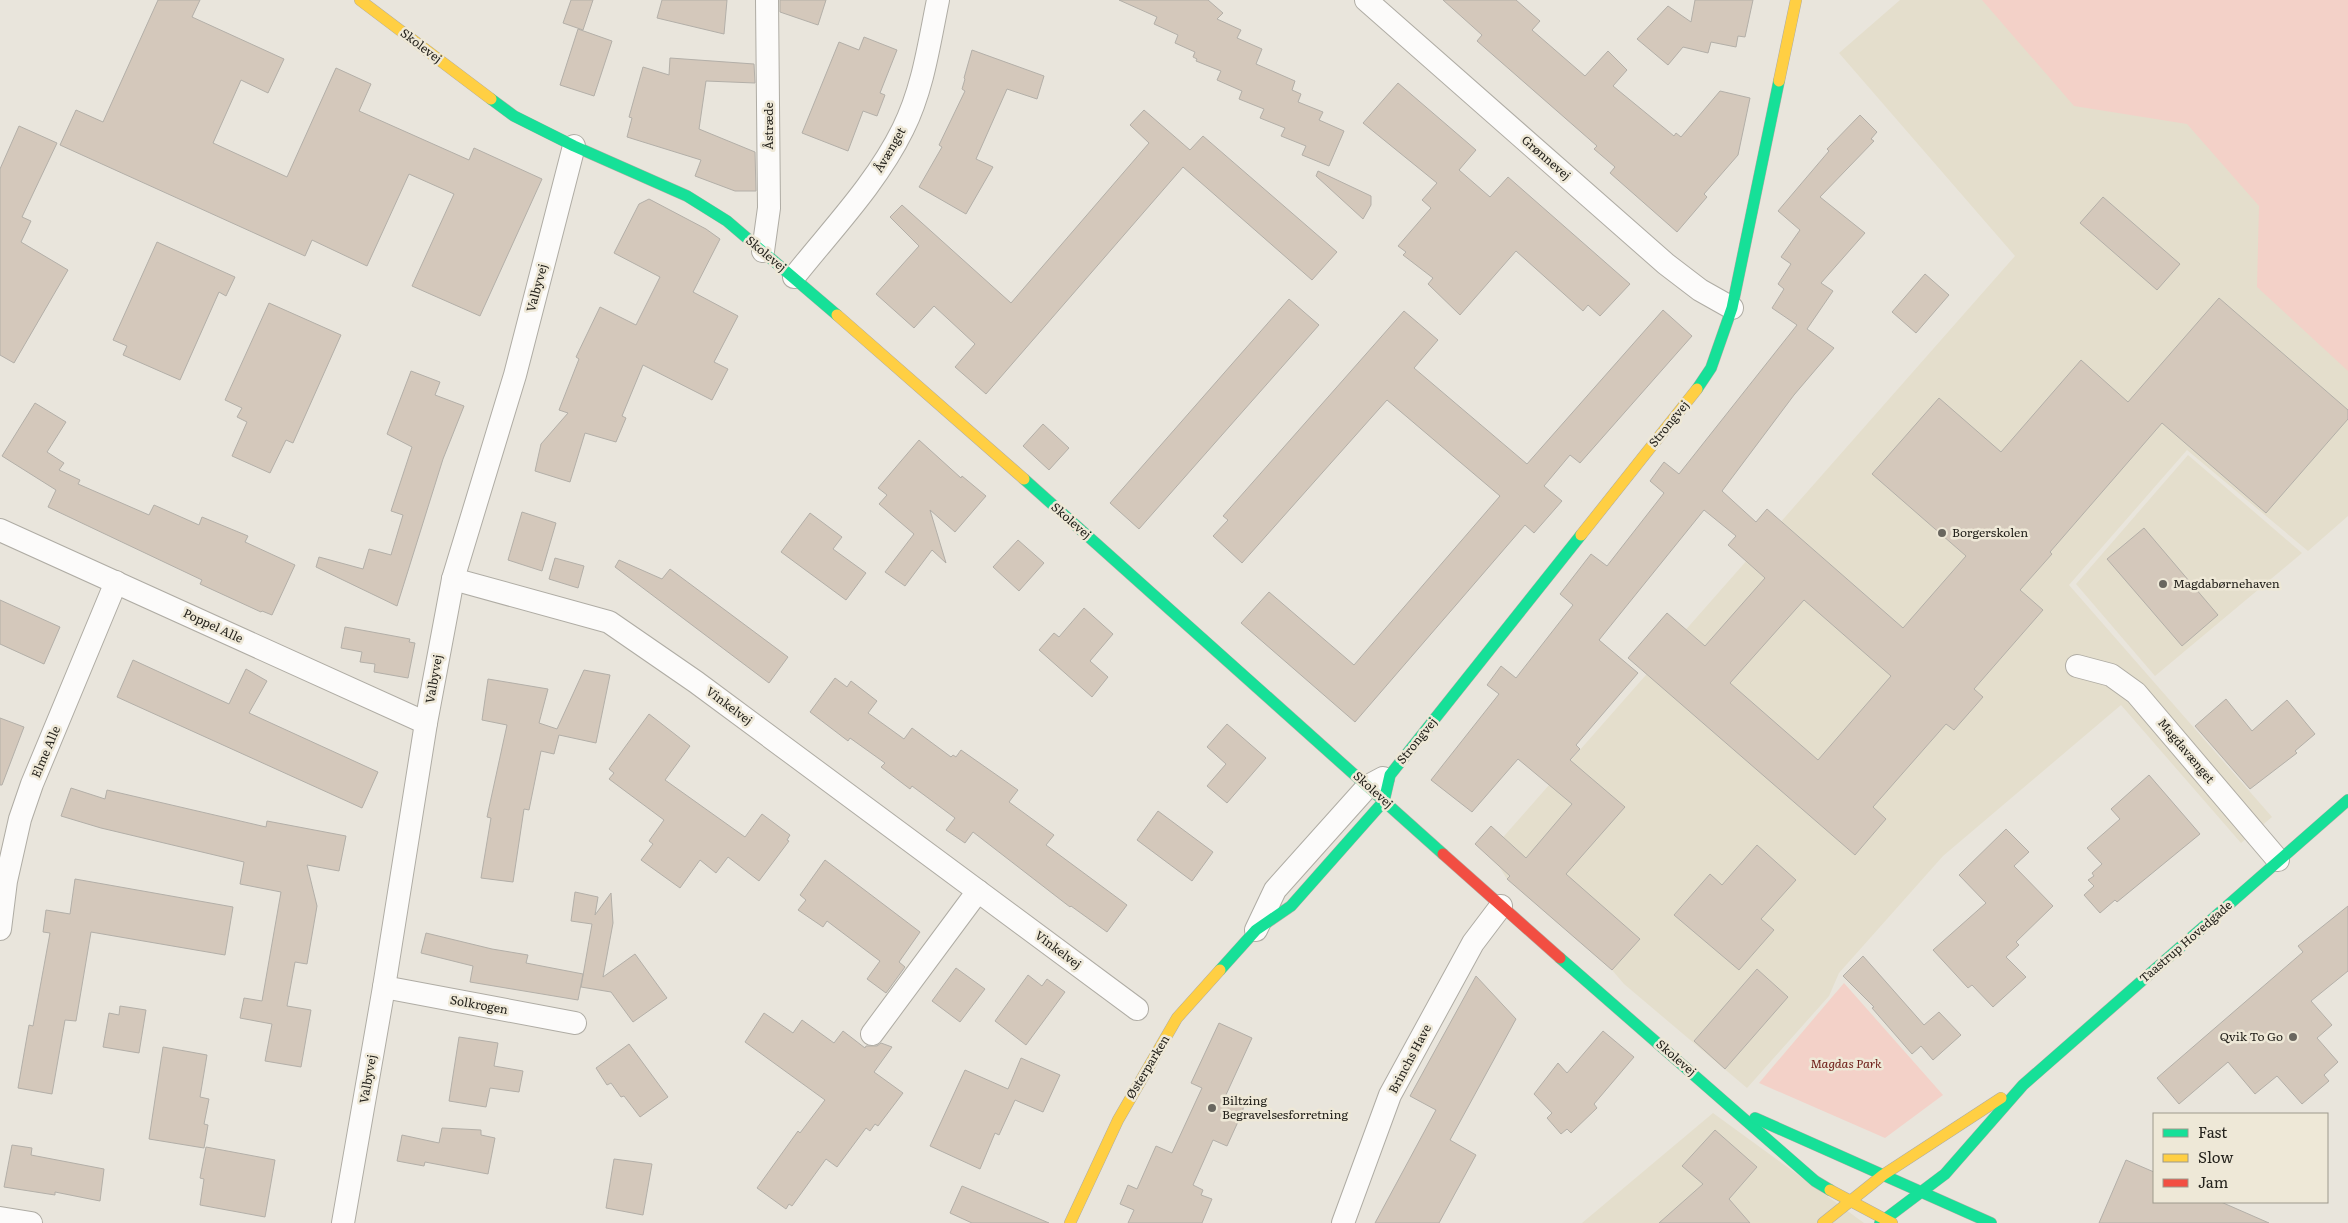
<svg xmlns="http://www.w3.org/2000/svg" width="2348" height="1223" font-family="Literata,serif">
<rect width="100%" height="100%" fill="#e9e5dc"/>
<g fill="#e4decc">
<path d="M 1900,0 L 2348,0 L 2348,516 L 2308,551 L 2187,450 L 2069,585 L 2272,817 L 2241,843 L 2121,705 L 1943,856 L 1839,973 L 1829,996 L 1747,1088 L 1624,984 L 1612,970 L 1507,879 L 1490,852 L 2015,256 L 1839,53 Z"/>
<path d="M 2188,455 L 2302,553 L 2155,676 L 2076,584 Z"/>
<path d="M 1713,1113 L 1864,1223 L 1582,1223 Z"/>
</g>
<g fill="#f3d1c8">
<path d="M 1982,0 L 2348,0 L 2348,371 L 2257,287 L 2259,206 L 2187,124 L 2074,106 Z"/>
<path d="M 1844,983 L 1943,1095 L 1885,1138 L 1759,1083 Z"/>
</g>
<g fill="#d4c8bb" stroke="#b3afa8" fill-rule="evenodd">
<path d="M 158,0 L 200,0 L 192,17 L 284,59 L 268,93 L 241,80 L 213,143 L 287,177 L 336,68 L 371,84 L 359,111 L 469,160 L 474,148 L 542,179 L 480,316 L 412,286 L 454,194 L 409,174 L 367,266 L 312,240 L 305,256 L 60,145 L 76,110 L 103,122 Z"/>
<path d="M 571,0 L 593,0 L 583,30 L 563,23 Z"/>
<path d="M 662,0 L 727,0 L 724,34 L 657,18 Z"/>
<path d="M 780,0 L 826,0 L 818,25 L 780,12 Z"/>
<path d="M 1119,0 L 1208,0 L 1223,13 L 1217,19 L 1241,30 L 1237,38 L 1262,49 L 1256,64 L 1295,81 L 1292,90 L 1301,94 L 1298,102 L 1323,112 L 1319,120 L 1344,131 L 1329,166 L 1302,155 L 1306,146 L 1281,136 L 1285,128 L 1260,118 L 1264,109 L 1239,99 L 1242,91 L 1217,80 L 1221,71 L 1196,61 L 1197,59 L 1193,57 L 1195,52 L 1175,43 L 1178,35 L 1154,24 L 1157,17 Z"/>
<path d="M 1443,0 L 1516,0 L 1540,21 L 1532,30 L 1585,76 L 1608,51 L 1627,70 L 1613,86 L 1674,136 L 1676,133 L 1681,137 L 1720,91 L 1750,98 L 1738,155 L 1704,194 L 1707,197 L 1677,232 L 1610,173 L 1615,167 L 1594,149 L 1597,146 L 1477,41 L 1482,35 Z"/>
<path d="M 1695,0 L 1753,0 L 1745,37 L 1738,36 L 1736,47 L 1711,42 L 1708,53 L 1683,47 L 1668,65 L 1637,39 L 1668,6 L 1691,22 Z"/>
<path d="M 578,29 L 612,41 L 594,96 L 560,85 Z"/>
<path d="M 864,37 L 897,50 L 880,93 L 885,95 L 877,116 L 863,111 L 848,151 L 802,133 L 839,42 L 859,50 Z"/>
<path d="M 972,50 L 1044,76 L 1037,99 L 1007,89 L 976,159 L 993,167 L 966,214 L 919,187 L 942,147 L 939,145 L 965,91 L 962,89 L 965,79 L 964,78 Z"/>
<path d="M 670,58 L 754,64 L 755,83 L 706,81 L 699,129 L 755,152 L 756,191 L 735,191 L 695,176 L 701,160 L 627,137 L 632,118 L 629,117 L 643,67 L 669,75 Z"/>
<path d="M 1398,83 L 1476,150 L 1459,170 L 1490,197 L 1508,177 L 1630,284 L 1600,316 L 1588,305 L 1583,311 L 1516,251 L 1460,315 L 1428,284 L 1433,278 L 1403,255 L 1406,252 L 1398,246 L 1431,208 L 1422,200 L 1437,183 L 1363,123 Z"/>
<path d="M 1144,110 L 1190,150 L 1203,136 L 1337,252 L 1312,280 L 1183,167 L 986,394 L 955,367 L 975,344 L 934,306 L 914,328 L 876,294 L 919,246 L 890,217 L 902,205 L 1011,303 L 1149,143 L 1130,125 Z"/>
<path d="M 1860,115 L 1877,132 L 1871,139 L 1874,141 L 1820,197 L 1865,233 L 1821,283 L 1833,291 L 1807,329 L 1834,348 L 1794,395 L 1722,491 L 1756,522 L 1767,509 L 1903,628 L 1966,556 L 1872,474 L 1939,398 L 2001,452 L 2081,360 L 2128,402 L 2219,298 L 2348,410 L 2348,419 L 2266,513 L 2162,423 L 2050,552 L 2052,554 L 2020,590 L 2043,610 L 1974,689 L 1983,697 L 1954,730 L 1946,724 L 1873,807 L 1886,819 L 1855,855 L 1628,658 L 1667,613 L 1705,646 L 1765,578 L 1728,545 L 1736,536 L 1704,510 L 1599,640 L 1638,673 L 1576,745 L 1580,749 L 1570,760 L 1625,807 L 1566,874 L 1640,939 L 1612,970 L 1507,879 L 1510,876 L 1475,844 L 1491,826 L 1526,858 L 1572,804 L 1518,759 L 1472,812 L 1431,780 L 1499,694 L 1487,685 L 1501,666 L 1516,678 L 1573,605 L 1560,594 L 1591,554 L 1607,566 L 1664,493 L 1650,481 L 1664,462 L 1679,474 L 1797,325 L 1772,308 L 1784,289 L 1778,284 L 1791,264 L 1781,257 L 1800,230 L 1778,211 L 1829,151 L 1827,149 ZM 1804,600 L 1891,676 L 1818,760 L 1730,683 Z"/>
<path d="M 19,126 L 57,143 L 22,217 L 31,221 L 21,242 L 68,270 L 14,363 L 0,355 L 0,169 Z"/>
<path d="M 1318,171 L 1371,196 L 1371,205 L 1363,219 L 1316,176 Z"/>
<path d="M 2103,197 L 2180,264 L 2157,290 L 2080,223 Z"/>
<path d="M 649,199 L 706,229 L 720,239 L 693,292 L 738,316 L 714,362 L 728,369 L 712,400 L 643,365 L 622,416 L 626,418 L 616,442 L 585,433 L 570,482 L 535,471 L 541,444 L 568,413 L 559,410 L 579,359 L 576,357 L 600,307 L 636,325 L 660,277 L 614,253 L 639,204 Z"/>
<path d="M 157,242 L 235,277 L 226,296 L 219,292 L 180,380 L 123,355 L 127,346 L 113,340 Z"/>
<path d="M 1925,274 L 1949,295 L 1916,333 L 1892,312 Z"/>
<path d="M 1289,299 L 1319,325 L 1139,529 L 1110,503 Z"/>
<path d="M 269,303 L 341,335 L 293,443 L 286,440 L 270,473 L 232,456 L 247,422 L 237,417 L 242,408 L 225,400 Z"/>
<path d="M 1663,310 L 1692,336 L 1580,463 L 1570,455 L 1544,486 L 1562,501 L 1534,533 L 1525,525 L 1355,722 L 1241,623 L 1269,592 L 1354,665 L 1500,496 L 1387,400 L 1242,563 L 1213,536 L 1228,520 L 1223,516 L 1404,311 L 1438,340 L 1414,368 L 1527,464 Z"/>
<path d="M 411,371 L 440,382 L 435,395 L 464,406 L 443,459 L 397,606 L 316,567 L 319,557 L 363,569 L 369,549 L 391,555 L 403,515 L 391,511 L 412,447 L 387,434 Z"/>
<path d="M 35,403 L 66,422 L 47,452 L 64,463 L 59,470 L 80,480 L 78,484 L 149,515 L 154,505 L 199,525 L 202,517 L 248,536 L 245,542 L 295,565 L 272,615 L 262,611 L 261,612 L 200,584 L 202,580 L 48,507 L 56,490 L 2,456 Z"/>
<path d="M 1043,424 L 1069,448 L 1049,470 L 1023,446 Z"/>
<path d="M 919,440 L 961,478 L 962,476 L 986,496 L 955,532 L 930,510 L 946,563 L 932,550 L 905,586 L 885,572 L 914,534 L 879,504 L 887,495 L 878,488 Z"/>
<path d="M 522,512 L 556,523 L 542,571 L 508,560 Z"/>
<path d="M 810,513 L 842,537 L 833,549 L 866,573 L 846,600 L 781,552 Z"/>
<path d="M 2144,528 L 2218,615 L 2182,646 L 2107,559 Z"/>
<path d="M 1018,540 L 1044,563 L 1019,591 L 993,567 Z"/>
<path d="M 555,558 L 584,566 L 578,588 L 549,579 Z"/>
<path d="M 619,560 L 662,579 L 670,569 L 788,657 L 769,683 L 615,567 Z"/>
<path d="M 0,600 L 60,627 L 44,664 L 0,644 Z"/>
<path d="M 1084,608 L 1113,634 L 1090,661 L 1108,677 L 1092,697 L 1039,650 L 1054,633 L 1059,637 Z"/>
<path d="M 345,627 L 410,639 L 409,642 L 415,643 L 408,678 L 374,672 L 375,664 L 360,662 L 362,652 L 341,648 Z"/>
<path d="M 133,660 L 229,704 L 246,669 L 267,681 L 249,713 L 378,772 L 362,808 L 117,697 Z"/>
<path d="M 584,670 L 610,675 L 596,743 L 559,735 L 554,754 L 541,751 L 529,810 L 524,809 L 513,882 L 481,878 L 491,818 L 487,817 L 507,725 L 482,720 L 488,679 L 548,689 L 539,723 L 557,729 Z"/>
<path d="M 835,678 L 847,687 L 851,681 L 877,701 L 868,713 L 904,739 L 912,728 L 951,757 L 953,755 L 956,757 L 961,750 L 1018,790 L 1009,802 L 1054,835 L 1046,845 L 1127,905 L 1107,932 L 1071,906 L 1070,907 L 973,832 L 965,843 L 946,830 L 955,818 L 912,786 L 910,789 L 881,767 L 885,763 L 850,738 L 848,741 L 810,712 Z"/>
<path d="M 2226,699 L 2252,731 L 2287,700 L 2315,734 L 2295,751 L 2297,753 L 2250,789 L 2195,726 Z"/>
<path d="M 649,714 L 690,746 L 665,780 L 745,837 L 762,814 L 790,835 L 787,840 L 789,841 L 759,881 L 728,857 L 716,873 L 700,860 L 680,888 L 641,860 L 653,844 L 649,841 L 664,820 L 609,779 L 614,773 L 609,769 Z"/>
<path d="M 0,718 L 24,727 L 2,785 L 0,785 Z"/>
<path d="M 1227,724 L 1266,758 L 1227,803 L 1207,786 L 1226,764 L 1207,747 Z"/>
<path d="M 2149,775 L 2200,834 L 2117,902 L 2115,900 L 2100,913 L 2084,895 L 2094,886 L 2088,880 L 2094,876 L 2092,873 L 2102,864 L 2087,848 L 2120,819 L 2111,809 Z"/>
<path d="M 71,788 L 105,799 L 107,790 L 266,827 L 267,821 L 346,836 L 339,871 L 307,865 L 317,906 L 307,964 L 295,962 L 287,1006 L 311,1010 L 301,1067 L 265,1061 L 272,1024 L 240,1018 L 244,998 L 262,1001 L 281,892 L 240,884 L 244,862 L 101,828 L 61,816 Z"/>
<path d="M 1158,811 L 1213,852 L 1192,881 L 1137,840 Z"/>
<path d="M 2006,829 L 2029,852 L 2014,866 L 2053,906 L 2016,942 L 2019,945 L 2006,957 L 2026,977 L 1993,1007 L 1972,985 L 1968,988 L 1933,950 L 1986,903 L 1959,875 Z"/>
<path d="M 1757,845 L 1796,880 L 1761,919 L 1774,930 L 1739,970 L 1674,915 L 1710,874 L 1722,885 Z"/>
<path d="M 825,860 L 920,932 L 899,962 L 905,967 L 886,993 L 867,979 L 880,961 L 827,921 L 823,927 L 798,910 L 806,900 L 800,895 Z"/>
<path d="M 75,879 L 233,907 L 225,955 L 91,932 L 76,1021 L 65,1020 L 52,1094 L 18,1088 L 29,1025 L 33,1026 L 50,933 L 43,932 L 46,910 L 70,914 Z"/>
<path d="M 575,892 L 598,897 L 595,915 L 611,893 L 613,923 L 603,977 L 635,954 L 667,998 L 633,1022 L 611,992 L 581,987 L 592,924 L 571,921 Z"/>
<path d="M 2348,906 L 2348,971 L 2311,1001 L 2332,1025 L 2317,1038 L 2338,1062 L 2324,1075 L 2329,1081 L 2302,1104 L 2277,1076 L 2255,1094 L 2228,1062 L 2179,1104 L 2157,1078 L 2303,952 L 2298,946 Z"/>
<path d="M 426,933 L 492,949 L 528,955 L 526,963 L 583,974 L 578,1000 L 470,982 L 473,966 L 421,953 Z"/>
<path d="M 1863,956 L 1924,1025 L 1939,1012 L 1961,1035 L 1933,1060 L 1921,1046 L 1912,1054 L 1872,1008 L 1874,1007 L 1843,976 Z"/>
<path d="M 956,968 L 985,989 L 960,1022 L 932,1001 Z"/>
<path d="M 1757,969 L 1788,997 L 1725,1069 L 1694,1041 Z"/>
<path d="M 1028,975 L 1042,986 L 1047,979 L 1065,992 L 1026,1045 L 995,1021 Z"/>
<path d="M 1476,976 L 1516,1019 L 1450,1140 L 1476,1155 L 1439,1223 L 1375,1223 L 1436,1110 L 1410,1096 Z"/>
<path d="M 120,1006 L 146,1010 L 139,1053 L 103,1047 L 109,1013 L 119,1015 Z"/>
<path d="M 764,1013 L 793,1033 L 802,1020 L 834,1043 L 843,1031 L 865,1048 L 866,1046 L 877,1046 L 881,1043 L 892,1047 L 874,1072 L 903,1093 L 878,1126 L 875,1124 L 870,1131 L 866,1128 L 837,1167 L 826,1159 L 792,1206 L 789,1204 L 786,1209 L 757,1188 L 798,1131 L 800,1133 L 825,1100 L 745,1042 Z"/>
<path d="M 1219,1023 L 1252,1038 L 1225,1097 L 1244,1105 L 1242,1113 L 1227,1146 L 1213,1140 L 1193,1185 L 1203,1190 L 1201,1195 L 1212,1199 L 1202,1223 L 1128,1223 L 1134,1210 L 1120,1204 L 1128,1185 L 1137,1189 L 1156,1146 L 1172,1153 L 1202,1088 L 1191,1083 Z"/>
<path d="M 1603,1031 L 1634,1057 L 1594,1104 L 1597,1108 L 1571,1133 L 1567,1129 L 1561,1134 L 1547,1118 L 1552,1113 L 1534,1094 L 1558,1063 L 1567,1073 Z"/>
<path d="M 459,1037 L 498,1043 L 494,1066 L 523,1071 L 519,1092 L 490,1088 L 486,1107 L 449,1101 Z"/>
<path d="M 629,1044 L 668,1097 L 640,1117 L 624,1096 L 621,1097 L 611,1083 L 607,1085 L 596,1068 Z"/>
<path d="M 163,1047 L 207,1055 L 200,1097 L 209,1099 L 204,1124 L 208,1125 L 204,1148 L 149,1139 Z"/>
<path d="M 1021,1058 L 1060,1075 L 1043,1112 L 1015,1100 L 999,1135 L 995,1133 L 980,1169 L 930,1146 L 965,1070 L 1008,1089 Z"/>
<path d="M 442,1128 L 481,1130 L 481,1135 L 495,1138 L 488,1174 L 425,1162 L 424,1166 L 397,1161 L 402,1135 L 439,1143 Z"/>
<path d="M 1715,1130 L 1757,1167 L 1729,1199 L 1750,1223 L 1659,1223 L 1703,1184 L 1682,1166 Z"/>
<path d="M 12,1145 L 32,1148 L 31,1155 L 104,1169 L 100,1201 L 55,1192 L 55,1195 L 4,1187 Z"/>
<path d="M 206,1147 L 275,1160 L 265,1217 L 200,1205 L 204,1179 L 200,1178 Z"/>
<path d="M 614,1159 L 652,1164 L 643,1215 L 606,1208 Z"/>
<path d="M 2126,1160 L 2154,1172 L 2154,1202 L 2221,1202 L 2269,1223 L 2099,1223 Z"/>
<path d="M 962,1186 L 1049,1223 L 972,1223 L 950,1213 Z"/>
</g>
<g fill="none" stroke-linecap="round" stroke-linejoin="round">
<defs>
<g id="street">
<path d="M 1366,0 L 1666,264 L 1700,290 L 1732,308"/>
<path d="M 763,251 L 769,208 L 767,0"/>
<path d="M 794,277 C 832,229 876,184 903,129 C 923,89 929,44 938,0"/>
<path d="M 0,530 L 426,723"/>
<path d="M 453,579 L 609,622 L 696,682 L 1137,1009"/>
<path d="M 2077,666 L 2111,675 L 2136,693 L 2278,860"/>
<path d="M 0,929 L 6,881 L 20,819 L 32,784 L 116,582"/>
<path d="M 1256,930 L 1275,890 L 1368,786 L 1383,778"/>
<path d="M 384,987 L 575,1023"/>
<path d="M 872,1034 L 978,891"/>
<path d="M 0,1218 L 31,1223"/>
<path d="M 343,1223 L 384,987 L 426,723 L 453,579 L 515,375 L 574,146"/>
<path d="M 1343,1223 L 1390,1095 L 1473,943 L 1501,906"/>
</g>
<g id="fast">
<path d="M 491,99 L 514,116 L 574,146 L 687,196 L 727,221 L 837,315"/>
<path d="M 1697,389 L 1711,368 L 1732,308 L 1779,81"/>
<path d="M 1024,479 L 1443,854"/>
<path d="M 1560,958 L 1815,1181 L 1830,1190"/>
<path d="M 1220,970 L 1256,930 L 1291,906 L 1384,801 L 1390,775 L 1581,535"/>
<path d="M 1755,1118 L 1991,1223"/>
<path d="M 1880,1223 L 1945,1174 L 2023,1085 L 2348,800"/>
</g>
<g id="slow">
<path d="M 360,0 L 491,99"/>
<path d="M 1779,81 L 1796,0"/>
<path d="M 837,315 L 1024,479"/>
<path d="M 1581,535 L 1697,389"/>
<path d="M 1830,1190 L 1892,1223"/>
<path d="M 1070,1223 L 1118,1120 L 1177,1018 L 1220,970"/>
<path d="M 1823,1223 L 1883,1175 L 2001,1098"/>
</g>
<path id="jam" d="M 1443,854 L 1560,958"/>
</defs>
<use href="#street" stroke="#afaca4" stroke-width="24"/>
<use href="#fast" stroke="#afaca4" stroke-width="12"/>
<use href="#slow" stroke="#afaca4" stroke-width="12"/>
<use href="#jam" stroke="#afaca4" stroke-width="12"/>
<use href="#street" stroke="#fcfbfa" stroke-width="22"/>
<use href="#fast" stroke="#16e098" stroke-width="11"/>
<use href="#slow" stroke="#ffcf43" stroke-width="11"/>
<use href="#jam" stroke="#f24e42" stroke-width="11"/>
</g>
<g fill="#69665f" stroke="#eee8d7" stroke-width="2">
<circle cx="1942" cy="533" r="5"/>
<circle cx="2163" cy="584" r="5"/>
<circle cx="2293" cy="1037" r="5"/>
<circle cx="1212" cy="1108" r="5"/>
</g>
<g text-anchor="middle" stroke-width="5" stroke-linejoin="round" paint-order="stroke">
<g font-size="12" fill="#24221c" stroke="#eee8d7">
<text transform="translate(421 46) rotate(37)" y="4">Skolevej</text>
<text transform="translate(769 126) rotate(-90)" y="4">Åstræde</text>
<text transform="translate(890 150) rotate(-60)" y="4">Åvænget</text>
<text transform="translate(1546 158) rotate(41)" y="4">Grønnevej</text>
<text transform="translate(766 254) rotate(40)" y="4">Skolevej</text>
<text transform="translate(537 288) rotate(-75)" y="4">Valbyvej</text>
<text transform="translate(1669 424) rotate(-51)" y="4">Strongvej</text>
<text transform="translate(1071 521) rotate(41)" y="4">Skolevej</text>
<text transform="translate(213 626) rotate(25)" y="4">Poppel Alle</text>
<text transform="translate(434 679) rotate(-80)" y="4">Valbyvej</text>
<text transform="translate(729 706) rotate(37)" y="4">Vinkelvej</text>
<text transform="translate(1417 741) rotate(-51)" y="4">Strongvej</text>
<text transform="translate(2186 751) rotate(50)" y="4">Magdavænget</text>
<text transform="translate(46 752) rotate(-67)" y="4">Elme Alle</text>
<text transform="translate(1373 790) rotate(42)" y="4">Skolevej</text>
<text transform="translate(2186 942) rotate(-41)" y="4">Taastrup Hovedgade</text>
<text transform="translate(1058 950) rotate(37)" y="4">Vinkelvej</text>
<text transform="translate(479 1005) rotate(10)" y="4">Solkrogen</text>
<text transform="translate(1676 1058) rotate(41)" y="4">Skolevej</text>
<text transform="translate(1410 1059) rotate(-62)" y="4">Brinchs Have</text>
<text transform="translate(1148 1067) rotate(-59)" y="4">Østerparken</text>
<text transform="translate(368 1079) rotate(-80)" y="4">Valbyvej</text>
</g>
<g font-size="12" fill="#24221c" stroke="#eee8d7" text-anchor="start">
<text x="1952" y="537">Borgerskolen</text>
<text x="2173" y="588">Magdabørnehaven</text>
<text x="2283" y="1041" text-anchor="end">Qvik To Go</text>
<text x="1222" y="1105">Biltzing<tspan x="1222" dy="14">Begravelsesforretning</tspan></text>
</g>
<g font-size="12" font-style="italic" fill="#6c1b15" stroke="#eee8d7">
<text x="1846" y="1068">Magdas Park</text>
</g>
</g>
<rect x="2153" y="1113" width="175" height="90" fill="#eee8d7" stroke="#9d998c"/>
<rect x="2163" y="1129" width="25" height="8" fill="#16e098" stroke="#9d998c"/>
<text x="2198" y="1138" font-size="15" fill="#24221c">Fast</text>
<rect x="2163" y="1154" width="25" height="8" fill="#ffcf43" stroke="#9d998c"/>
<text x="2198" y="1163" font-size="15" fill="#24221c">Slow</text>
<rect x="2163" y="1179" width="25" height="8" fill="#f24e42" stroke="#9d998c"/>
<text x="2198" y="1188" font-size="15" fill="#24221c">Jam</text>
</svg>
